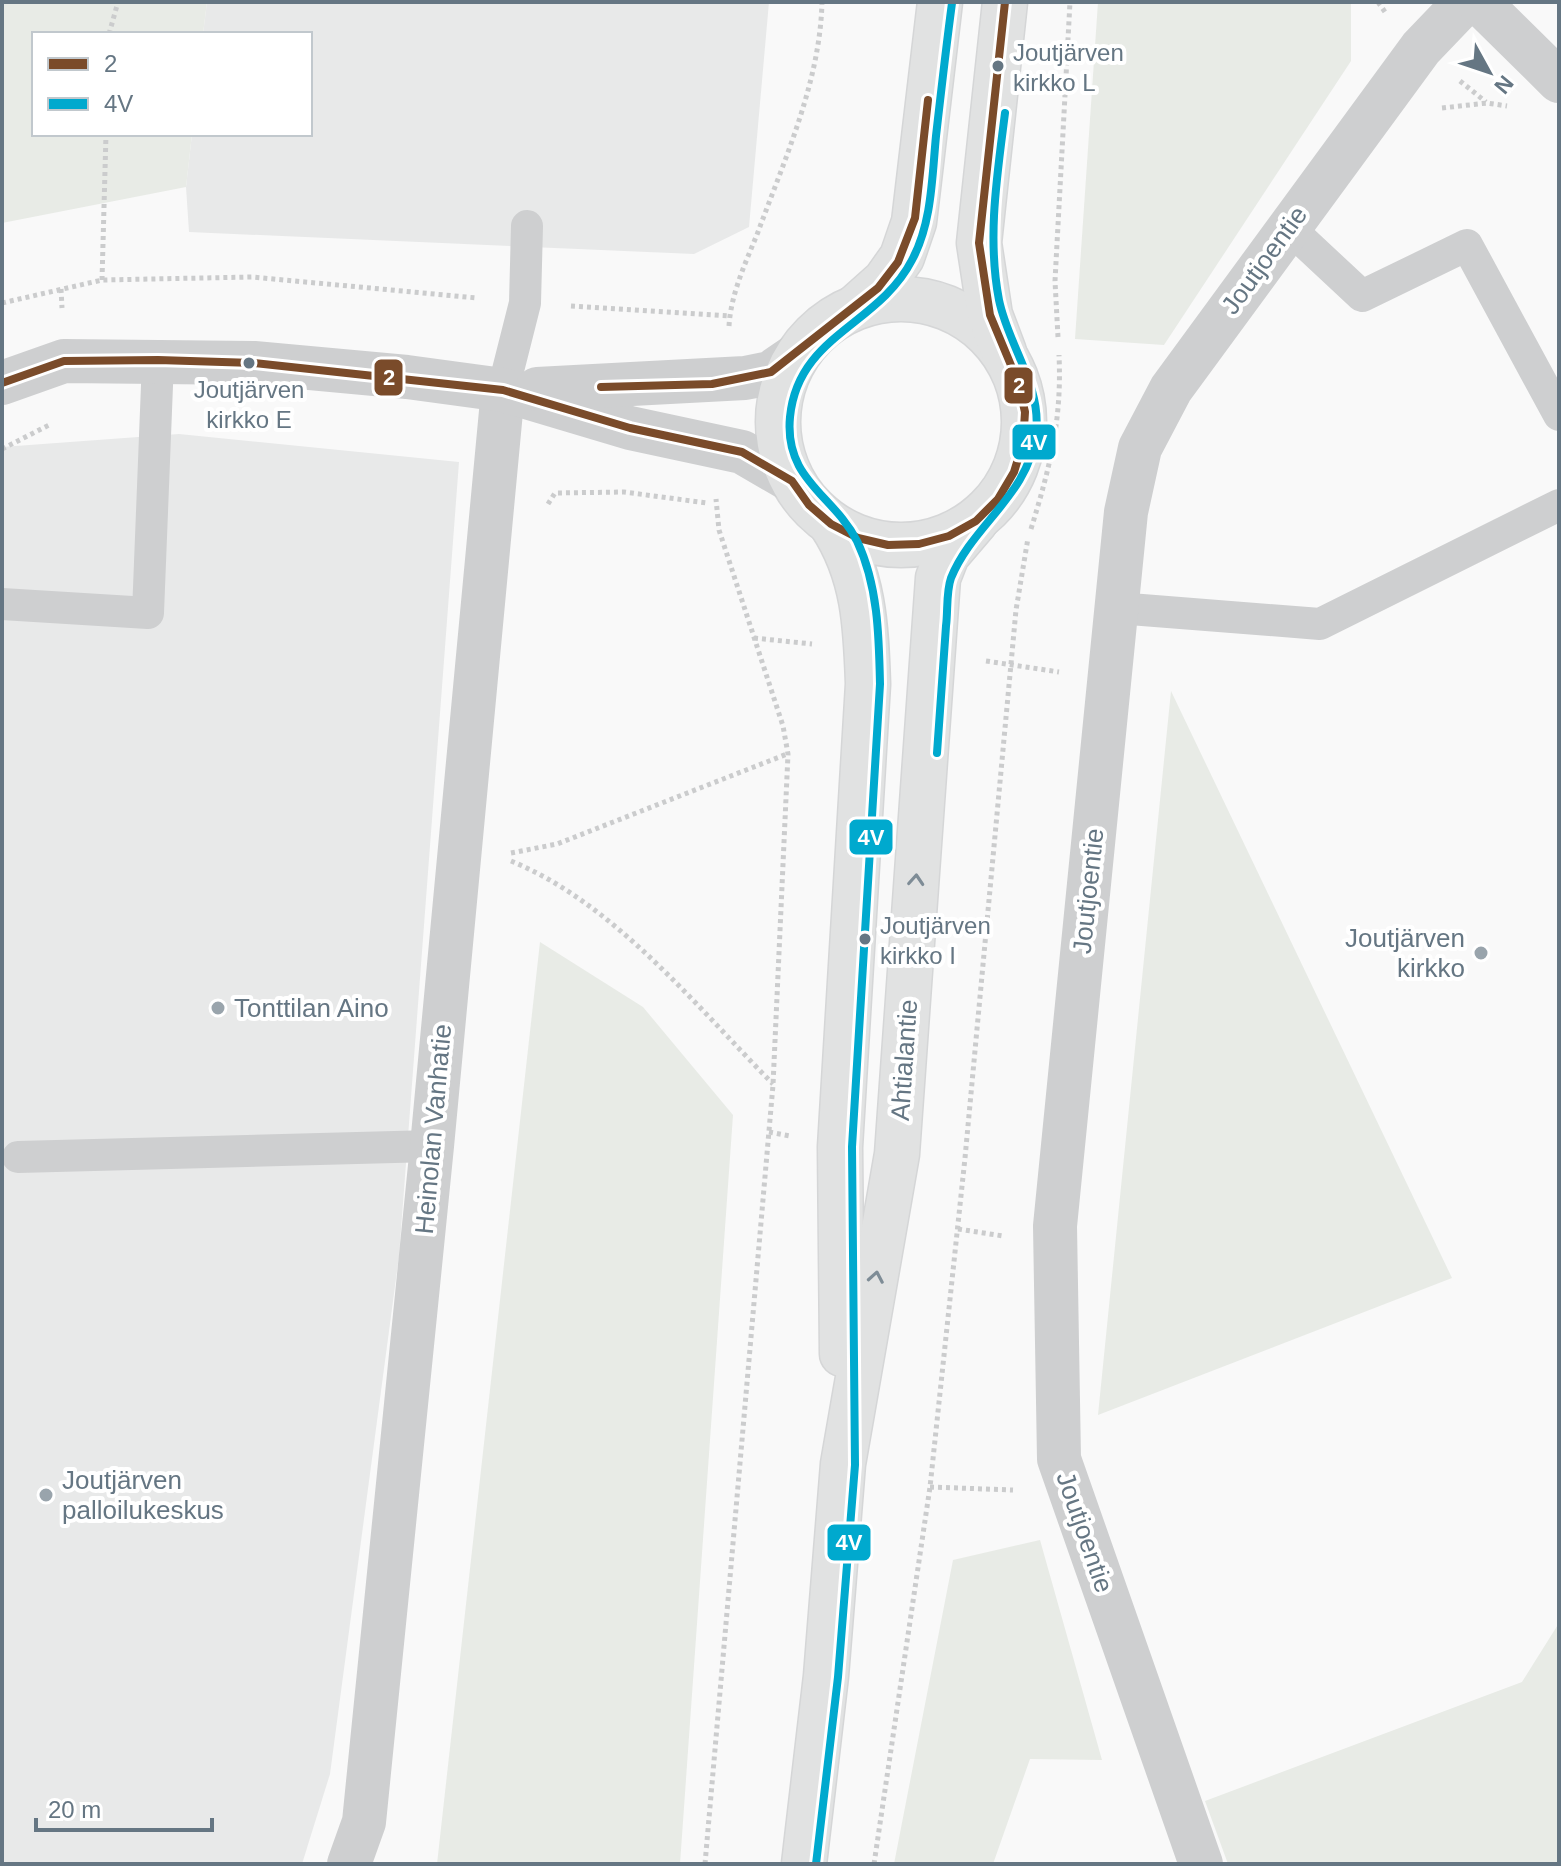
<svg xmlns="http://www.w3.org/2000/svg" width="1561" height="1866" font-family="Arial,sans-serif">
<rect width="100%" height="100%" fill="#f9f9f9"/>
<g fill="#e8e9e9">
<path d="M 207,2 L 769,2 L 749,227 L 694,254 L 189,232 L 186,187 L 192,134 L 310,134 L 310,34 L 203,34 Z"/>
<path d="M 179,434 L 459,462 L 399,1256 L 330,1774 L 302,1864 L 2,1864 L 2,447 Z"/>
</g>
<g fill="#e8ebe6">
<path d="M 2,2 L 207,2 L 203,34 L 34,34 L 34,134 L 192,134 L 186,187 L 2,223 Z"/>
<path d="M 1098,2 L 1351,2 L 1351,61 L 1164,345 L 1075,339 Z"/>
<path d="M 1171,691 L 1452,1278 L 1098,1415 Z"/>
<path d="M 540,942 L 643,1007 L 733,1115 L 680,1864 L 437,1864 Z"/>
<path d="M 1040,1540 L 1102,1760 L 1030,1759 L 993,1864 L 894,1864 L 953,1560 Z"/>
<path d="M 1559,1623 L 1559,1864 L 1228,1864 L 1205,1801 L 1522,1682 Z"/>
</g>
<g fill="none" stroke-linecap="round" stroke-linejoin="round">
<defs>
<g id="secondary">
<circle cx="901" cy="422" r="123"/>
<path d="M 857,306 L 885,281 L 902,257 L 914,222 L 940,2"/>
<path d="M 1004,352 L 990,315 L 979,243 L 1005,2"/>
<path d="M 831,524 C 864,574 866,626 868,684 L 840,1147 L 842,1354"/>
<path d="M 804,1864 L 826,1676 L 843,1464 L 897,1154 L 938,578 L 947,555 L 976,521"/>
</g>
</defs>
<use href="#secondary" stroke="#d5d6d7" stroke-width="47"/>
<g stroke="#cbcccd" stroke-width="5" stroke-dasharray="4 4" stroke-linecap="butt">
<path d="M 1378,2 L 1385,12"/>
<path d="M 109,34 L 118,2"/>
<path d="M 1460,81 L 1486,102"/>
<path d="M 1442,108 L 1487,103 L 1507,106"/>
<path d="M 102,280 L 106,134"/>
<path d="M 61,289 L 62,308"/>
<path d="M 2,303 L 102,280 L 252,277 L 477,298"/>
<path d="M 571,306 L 729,316"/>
<path d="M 729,326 C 731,293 746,262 758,232 C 785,158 820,82 822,2"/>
<path d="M 1058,337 L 1055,281 L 1070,2"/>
<path d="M 2,449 L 51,424"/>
<path d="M 548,504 L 555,493 L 624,492 L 707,503"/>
<path d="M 1031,529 C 1050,467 1062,420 1059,355"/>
<path d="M 754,638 L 812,644"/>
<path d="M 986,661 L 1059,672"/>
<path d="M 511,853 L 557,844 L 787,754"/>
<path d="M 511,861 C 614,903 696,1006 773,1084"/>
<path d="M 769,1132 L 790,1136"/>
<path d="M 958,1229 L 1003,1236"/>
<path d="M 930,1487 L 1013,1490"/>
<path d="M 705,1864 L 773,1085 L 788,754 L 783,726 L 719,530 L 716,499"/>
<path d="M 874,1864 L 930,1487 L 965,1158 L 1016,610 L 1028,538"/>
</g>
<g stroke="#cecfd0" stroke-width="32">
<path d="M 1288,227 L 1362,296 L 1467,245 L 1559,415"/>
<path d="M 503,390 L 525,303 L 527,226"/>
<path d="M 2,604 L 148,613 L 158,360"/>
<path d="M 1117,608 L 1320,624 L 1559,505"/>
<path d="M 18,1157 L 432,1146"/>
</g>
<g stroke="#cecfd0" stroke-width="44">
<path d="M 349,1864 L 364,1822 L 432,1146 L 503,390"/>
<path d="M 1201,1864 L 1059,1459 L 1055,1226 L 1126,512 L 1140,448 L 1171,389 L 1421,48 L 1465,2"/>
</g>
<g stroke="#cecfd0" stroke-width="44">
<path d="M 1479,2 L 1559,81"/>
<path d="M 2,383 L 64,361 L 254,363 L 407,377 L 503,390 L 630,428 L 742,452 L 792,481"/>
<path d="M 537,389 L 745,378 L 770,373 L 799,353"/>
</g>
<use href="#secondary" stroke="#e1e2e2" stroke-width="44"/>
<defs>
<g id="bus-1">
<path d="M 2,383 L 64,361 L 158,360 L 254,363 L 503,390 L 630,428 L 742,452 L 792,481 L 809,505 L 831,524 L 858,538 L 888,545 L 919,544 L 949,536 L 976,521 L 998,499 L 1014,472 L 1023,443 L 1025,412 L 1018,382 L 990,315 L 979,243 L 1005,2"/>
<path d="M 601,387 L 712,384 L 771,372 L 878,288 L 898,262 L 915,218 L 928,100"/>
</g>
<g id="bus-2">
<path d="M 937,753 C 940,711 943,668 946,626 C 948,611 946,592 951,578 C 973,524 1029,495 1036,433 C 1042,386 1008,345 999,300 C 987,238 997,176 1005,113"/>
<path d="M 816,1864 L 838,1677 L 855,1465 L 852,1147 L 880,684 C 879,636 878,585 857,541 C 834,495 784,480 790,417 C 798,335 878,326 912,260 C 932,223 932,177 936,136 C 941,92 946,48 952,3"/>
</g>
</defs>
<use href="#bus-1" stroke="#fff" stroke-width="14"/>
<use href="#bus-2" stroke="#fff" stroke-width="14"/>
<use href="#bus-1" stroke="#7a4b2a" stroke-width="8"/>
<use href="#bus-2" stroke="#00a9ce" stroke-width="8"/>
</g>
<defs><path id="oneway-chevron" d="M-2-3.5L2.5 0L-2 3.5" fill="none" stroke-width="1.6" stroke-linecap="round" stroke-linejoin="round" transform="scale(2)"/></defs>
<g stroke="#7e8c96">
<use href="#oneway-chevron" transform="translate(916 880) rotate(-86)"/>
<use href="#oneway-chevron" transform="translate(876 1277) rotate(-80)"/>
</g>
<g fill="#657683" stroke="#fff" stroke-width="3">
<circle cx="998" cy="66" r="7"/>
<circle cx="249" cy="363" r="7"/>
<circle cx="865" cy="939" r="7"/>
</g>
<g fill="#99a4ac" stroke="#fff" stroke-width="3">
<circle cx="1481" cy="953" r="8"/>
<circle cx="218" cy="1008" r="8"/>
<circle cx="46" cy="1495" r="8"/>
</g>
<g text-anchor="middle" stroke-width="8" stroke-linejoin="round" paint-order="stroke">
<g font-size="24" fill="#657683" stroke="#fff" text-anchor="start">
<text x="1013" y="61">Joutjärven<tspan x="1013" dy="30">kirkko L</tspan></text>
<text x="249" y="398" text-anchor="middle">Joutjärven<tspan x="249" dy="30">kirkko E</tspan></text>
<text x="880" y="934">Joutjärven<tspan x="880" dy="30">kirkko I</tspan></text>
</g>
<g font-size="26" fill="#657683" stroke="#fff">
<text transform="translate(1264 260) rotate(-54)" y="9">Joutjoentie</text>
<text transform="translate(1088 891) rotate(-84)" y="9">Joutjoentie</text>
<text transform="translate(904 1060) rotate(-86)" y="9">Ahtialantie</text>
<text transform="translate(433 1129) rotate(-85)" y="9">Heinolan Vanhatie</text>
<text transform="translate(1085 1532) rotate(71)" y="9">Joutjoentie</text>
</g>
<g font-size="26" fill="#657683" stroke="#fff" text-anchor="start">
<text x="1465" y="947" text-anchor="end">Joutjärven<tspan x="1465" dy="30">kirkko</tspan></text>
<text x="234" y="1017">Tonttilan Aino</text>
<text x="62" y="1489">Joutjärven<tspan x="62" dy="30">palloilukeskus</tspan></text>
</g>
</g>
<g stroke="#fff" stroke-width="3">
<rect x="373" y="358" width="31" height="39" rx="8" fill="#7a4b2a"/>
<rect x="1003" y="366" width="31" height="39" rx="8" fill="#7a4b2a"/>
<rect x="1011" y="423" width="46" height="38" rx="8" fill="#00a9ce"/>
<rect x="848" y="818" width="46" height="38" rx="8" fill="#00a9ce"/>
<rect x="826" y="1523" width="46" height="39" rx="8" fill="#00a9ce"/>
</g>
<g font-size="22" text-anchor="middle" font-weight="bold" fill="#fff">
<text x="389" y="385">2</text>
<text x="1019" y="393">2</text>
<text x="1034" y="450">4V</text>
<text x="871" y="845">4V</text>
<text x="849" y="1550">4V</text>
</g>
<rect width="1561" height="1866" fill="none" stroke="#657683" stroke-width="8"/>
<rect x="32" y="32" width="280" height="104" fill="#ffffff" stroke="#c1c8cd" stroke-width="2"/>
<rect x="48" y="58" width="40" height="12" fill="#7a4b2a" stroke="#c1c8cd" stroke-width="2"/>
<text x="104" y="72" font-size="24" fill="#657683">2</text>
<rect x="48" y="98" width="40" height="12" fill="#00a9ce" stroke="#c1c8cd" stroke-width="2"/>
<text x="104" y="112" font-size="24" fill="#657683">4V</text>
<g transform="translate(1489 72) rotate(130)" stroke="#ffffff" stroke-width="6" paint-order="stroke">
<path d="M0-6L14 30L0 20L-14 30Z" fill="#657683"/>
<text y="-12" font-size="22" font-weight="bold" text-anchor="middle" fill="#657683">N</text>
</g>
<path d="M36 1818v12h176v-12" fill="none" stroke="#657683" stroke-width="4"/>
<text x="48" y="1818" font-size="24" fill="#657683" stroke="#ffffff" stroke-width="6" paint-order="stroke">20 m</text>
</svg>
